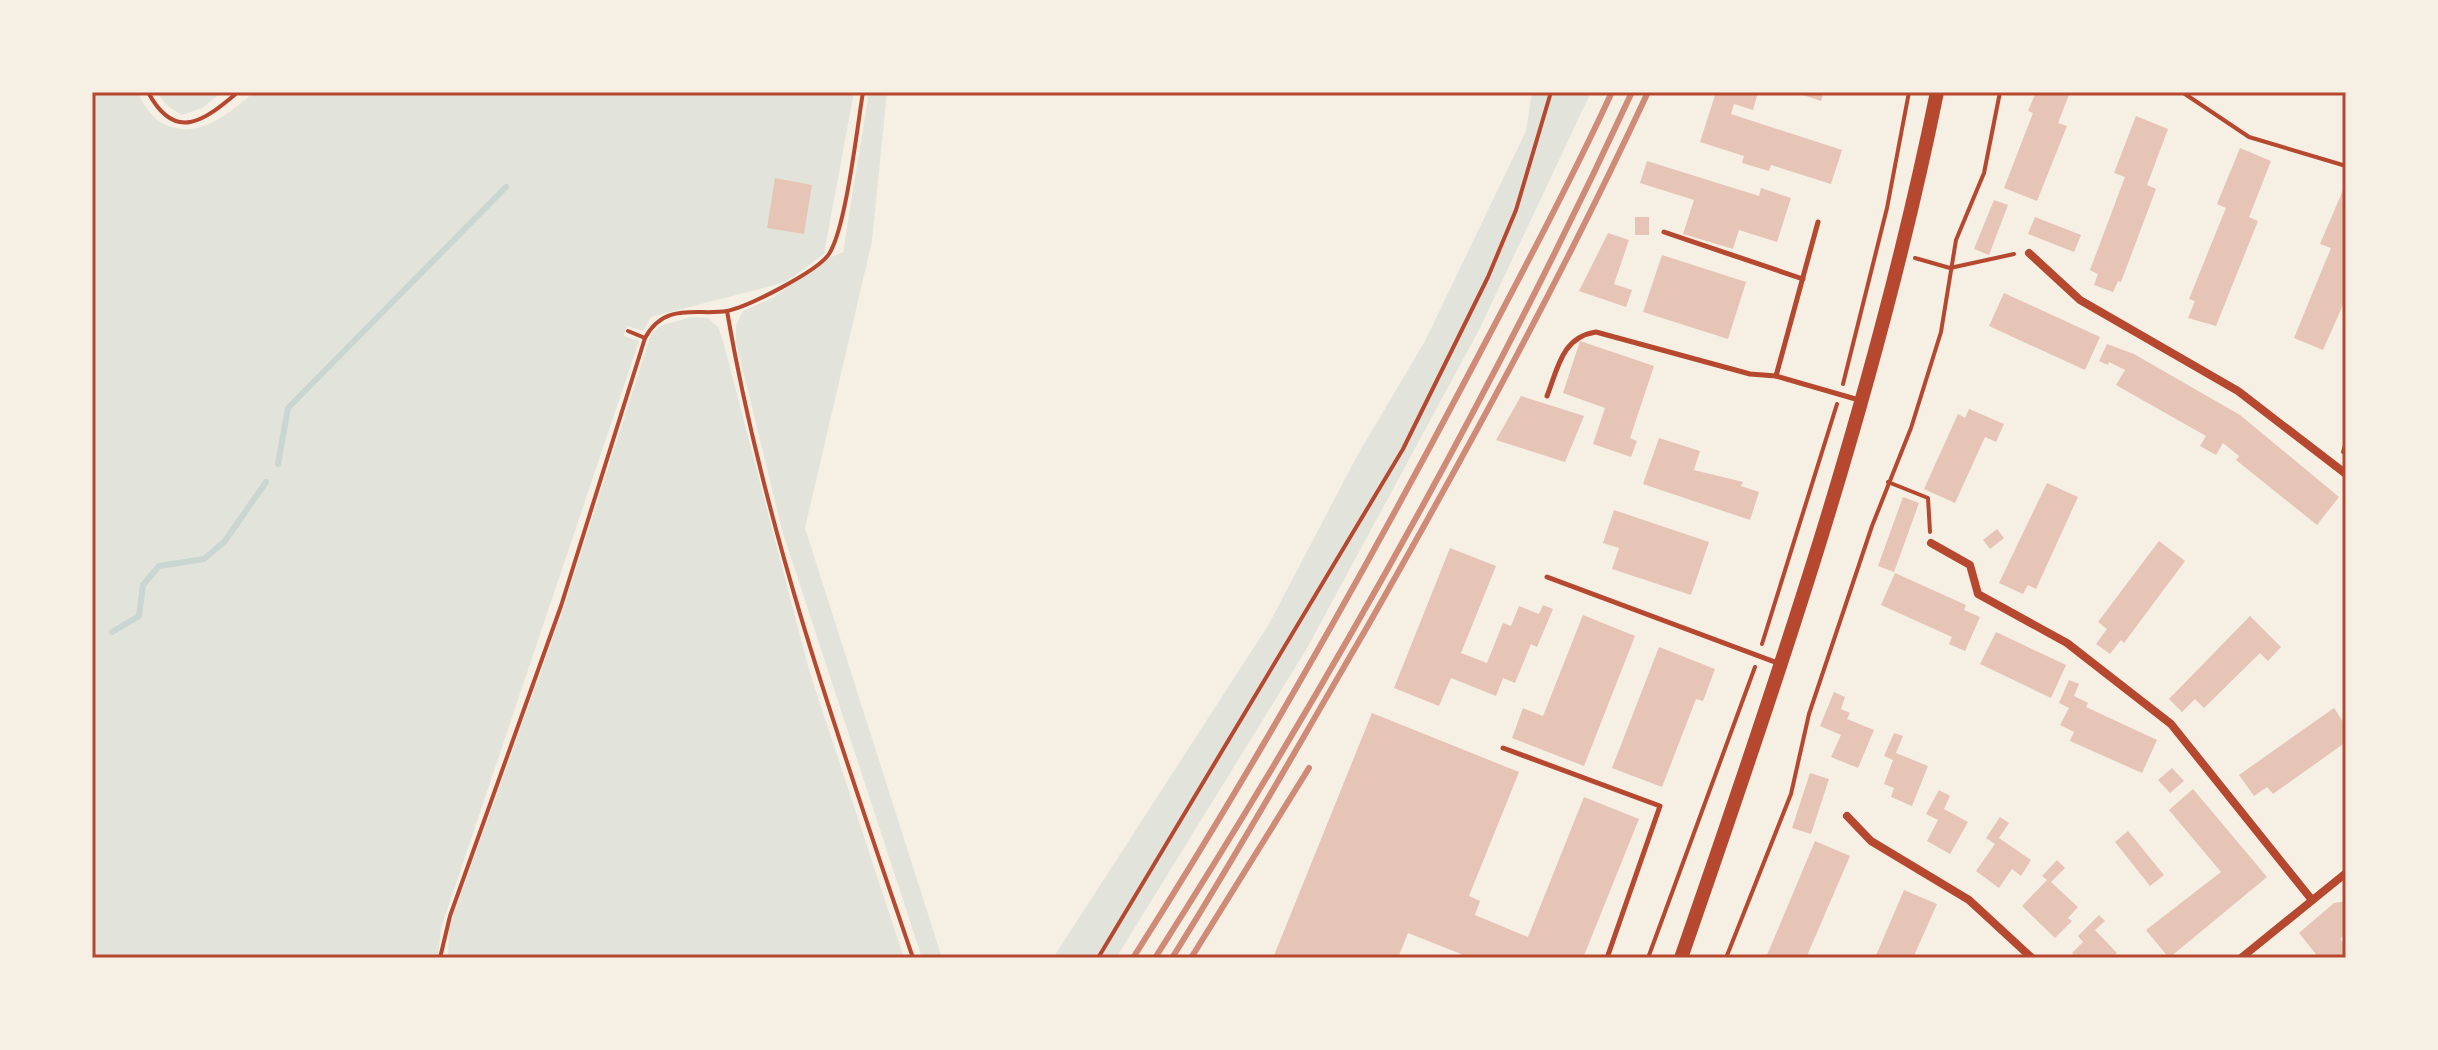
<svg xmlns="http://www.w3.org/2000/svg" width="2438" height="1050" font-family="Signika,sans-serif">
<rect width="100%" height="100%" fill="#f6efe4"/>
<g fill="#e2e4dc">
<path d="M 92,92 L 138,92 C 142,103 151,116 160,122 C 196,142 226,116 254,92 L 854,92 L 824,254 L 786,282 L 651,317 L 643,331 L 627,326 L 624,336 L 639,341 L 441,928 L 438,958 L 92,958 Z"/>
<path d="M 156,92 L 222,92 L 202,108 L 182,115 L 168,106 Z"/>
<path d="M 869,92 L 887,92 L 872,241 L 805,528 L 942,958 L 922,958 L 782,530 L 736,342 L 736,325 L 743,311 L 774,297 L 829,258 L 843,252 Z"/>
<path d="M 1532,92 L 1591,92 L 1479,330 L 1306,650 L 1116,958 L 1053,958 L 1269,624 L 1357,456 L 1425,341 L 1526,131 Z"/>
<path d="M 691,317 L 708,318 L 718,327 L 723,341 L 809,670 L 904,958 L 448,958 L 449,928 L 562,613 L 651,334 L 660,326 Z"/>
</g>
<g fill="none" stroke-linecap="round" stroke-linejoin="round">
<g stroke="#c9d6d2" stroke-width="6">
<path d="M 278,464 L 288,408 L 506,187"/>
<path d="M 112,632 L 139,616 L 143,585 L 159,566 L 204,559 L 225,541 L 266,482"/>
</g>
</g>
<g fill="#e6c5b7">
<path d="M 1716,92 L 1758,92 L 1753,110 L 1734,104 L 1731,114 L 1842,150 L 1831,184 L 1771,165 L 1769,171 L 1742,163 L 1744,156 L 1700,142 Z"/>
<path d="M 1794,92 L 1824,92 L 1821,101 Z"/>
<path d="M 2036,92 L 2070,92 L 2058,123 L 2067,126 L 2037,201 L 2004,188 L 2033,113 L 2028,111 Z"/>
<path d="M 2136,116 L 2168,129 L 2147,185 L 2156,189 L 2121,282 L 2118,281 L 2113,292 L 2094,285 L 2098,274 L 2090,270 L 2125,177 L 2114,173 Z"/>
<path d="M 2240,148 L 2271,161 L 2249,217 L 2258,221 L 2216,326 L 2188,318 L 2195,301 L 2189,299 L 2226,208 L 2217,204 Z"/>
<path d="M 1647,161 L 1759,196 L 1761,188 L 1791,198 L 1777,242 L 1739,230 L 1733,249 L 1683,234 L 1694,200 L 1640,183 Z"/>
<path d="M 775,178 L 812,185 L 804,234 L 767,228 Z"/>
<path d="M 2346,183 L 2346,298 L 2323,350 L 2294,338 L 2331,248 L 2320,244 Z"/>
<path d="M 1994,200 L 2008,205 L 1989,255 L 1974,249 Z"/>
<rect x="1635" y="217" width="14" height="18"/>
<path d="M 2035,217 L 2081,235 L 2074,252 L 2028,234 Z"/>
<path d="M 1608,233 L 1629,240 L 1614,284 L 1632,290 L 1626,307 L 1579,291 Z"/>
<path d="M 1662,255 L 1746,282 L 1728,339 L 1643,312 Z"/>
<path d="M 2004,293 L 2100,337 L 2085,370 L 1989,326 Z"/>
<path d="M 1580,341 L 1654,366 L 1630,438 L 1637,441 L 1631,457 L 1593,444 L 1605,408 L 1563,393 Z"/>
<path d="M 2107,344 L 2134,354 L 2240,415 L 2339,497 L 2317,525 L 2236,460 L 2239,456 L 2223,443 L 2216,455 L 2200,446 L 2206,436 L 2116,385 L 2125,370 L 2109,362 L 2108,365 L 2099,361 Z"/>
<path d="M 1521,396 L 1584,416 L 1565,462 L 1496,440 Z"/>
<path d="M 1969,409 L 2004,424 L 1996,442 L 1985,437 L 1955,503 L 1924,489 L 1958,414 L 1965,418 Z"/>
<path d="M 1659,438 L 1700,451 L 1694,470 L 1743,482 L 1741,486 L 1759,492 L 1750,520 L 1643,484 Z"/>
<path d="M 2047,483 L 2078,497 L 2036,589 L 2028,585 L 2023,594 L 1999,583 Z"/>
<path d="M 1903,497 L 1919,503 L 1894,572 L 1878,566 Z"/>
<path d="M 1614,510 L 1709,542 L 1691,595 L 1612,569 L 1619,548 L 1603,543 Z"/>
<path d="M 1997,529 L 2004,538 L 1990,549 L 1983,540 Z"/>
<path d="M 2159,541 L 2185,561 L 2124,643 L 2121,640 L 2110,654 L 2096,644 L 2107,629 L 2098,622 Z"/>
<path d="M 1450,548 L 1496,566 L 1461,653 L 1487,663 L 1503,623 L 1511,626 L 1519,606 L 1539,614 L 1543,605 L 1553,609 L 1537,647 L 1531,644 L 1515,683 L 1503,678 L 1496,696 L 1451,678 L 1439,706 L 1394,688 Z"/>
<path d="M 1895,573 L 1966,605 L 1964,610 L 1980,617 L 1965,651 L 1949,644 L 1952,637 L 1881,605 Z"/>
<path d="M 1583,615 L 1635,636 L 1584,766 L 1512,738 L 1523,708 L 1543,716 Z"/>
<path d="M 2250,616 L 2281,647 L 2268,661 L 2260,653 L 2204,708 L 2195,699 L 2182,712 L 2169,699 Z"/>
<path d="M 1996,632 L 2066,665 L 2051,698 L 1980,664 Z"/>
<path d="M 1659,647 L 1715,669 L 1703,701 L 1696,699 L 1662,787 L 1612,768 Z"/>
<path d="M 2069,680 L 2079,684 L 2074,696 L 2088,703 L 2086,707 L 2157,740 L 2142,773 L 2070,741 L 2074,732 L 2060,725 L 2069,708 L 2059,703 Z"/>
<path d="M 1834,692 L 1845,697 L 1841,709 L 1850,713 L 1847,719 L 1874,730 L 1858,768 L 1831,757 L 1841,735 L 1820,726 Z"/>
<path d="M 2334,708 L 2346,726 L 2346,742 L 2273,794 L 2267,787 L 2254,796 L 2239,775 Z"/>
<path d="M 1372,713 L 1519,772 L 1469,896 L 1480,901 L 1475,915 L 1528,937 L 1584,797 L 1639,819 L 1583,958 L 1471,958 L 1408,933 L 1398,958 L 1273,958 Z"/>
<path d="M 1894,733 L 1903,736 L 1896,753 L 1928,766 L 1912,806 L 1891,797 L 1894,788 L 1884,784 L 1893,760 L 1884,756 Z"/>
<path d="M 2172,768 L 2184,781 L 2170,793 L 2158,780 Z"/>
<path d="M 1810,773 L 1829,779 L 1811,834 L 1792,828 Z"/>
<path d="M 2193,789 L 2267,877 L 2169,958 L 2146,930 L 2221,872 L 2169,810 Z"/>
<path d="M 1939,790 L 1950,796 L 1944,809 L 1968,822 L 1950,854 L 1927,841 L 1938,820 L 1926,814 Z"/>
<path d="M 2000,817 L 2009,823 L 1999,838 L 2031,860 L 2021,876 L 2012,869 L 1999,888 L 1976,871 L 1995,844 L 1986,838 Z"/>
<path d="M 2128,831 L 2164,875 L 2150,886 L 2115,842 Z"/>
<path d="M 1815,841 L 1850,856 L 1806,958 L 1770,958 L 1767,955 Z"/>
<path d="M 2057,860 L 2065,868 L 2051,882 L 2078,907 L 2068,918 L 2072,921 L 2055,938 L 2022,906 L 2047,880 L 2042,876 Z"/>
<path d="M 1904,890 L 1937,904 L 1913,958 L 1875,958 Z"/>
<path d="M 2346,901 L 2346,934 L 2340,939 L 2346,946 L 2346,958 L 2319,958 L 2299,933 L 2334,903 Z"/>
<path d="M 2099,915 L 2105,921 L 2095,930 L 2117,953 L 2111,958 L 2077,958 L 2072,953 L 2083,942 L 2078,936 Z"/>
</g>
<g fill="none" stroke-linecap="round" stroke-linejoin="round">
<g stroke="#b5482f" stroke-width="4">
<path d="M 148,92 C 175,143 204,121 238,92"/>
<path d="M 2182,92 L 2249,137 L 2346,166"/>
<path d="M 1915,258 L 1950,268 L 2014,254"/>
<path d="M 727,311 C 765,532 841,746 913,958"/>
<path d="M 628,331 L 645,338"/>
<path d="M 1843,384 L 1887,208 L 1909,92"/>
<path d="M 2343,452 L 2346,442"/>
<path d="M 1888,482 L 1928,498 L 1930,532"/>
<path d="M 1762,644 L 1837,404"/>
<path d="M 440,958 L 450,916 L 561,606 L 645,338 C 665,301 698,316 727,311 C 748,307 818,271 829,254 C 846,228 857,128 863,92"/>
<path d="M 1098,958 L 1403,449 L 1488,277 L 1516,210 L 1551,92"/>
<path d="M 1648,958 L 1755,667"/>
<path d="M 1726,958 L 1791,794 L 1809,714 L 1872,526 L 1911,428 L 1941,332 L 1956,240 L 1984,173 L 2000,92"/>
</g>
<g stroke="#b5482f" stroke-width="5">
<path d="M 1818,222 L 1776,376 L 1859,400"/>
<path d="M 1664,232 L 1803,279"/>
<path d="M 1547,396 C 1558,368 1562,337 1596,332 L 1750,374 L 1776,376"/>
<path d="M 1547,577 L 1780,664"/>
<path d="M 1503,748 L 1660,806 L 1607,958"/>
</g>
<g stroke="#b5482f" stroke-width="8">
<path d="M 2029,253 L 2080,300 L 2238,391 L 2346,474"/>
<path d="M 1931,543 L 1970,565 L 1978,594 L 2067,643 L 2171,724 L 2312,900"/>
<path d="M 1847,816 L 1871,841 L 1969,900 L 2032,958"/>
<path d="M 2241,958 L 2346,873"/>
</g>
<path stroke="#b5482f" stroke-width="14" d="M 1681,958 C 1780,673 1877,388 1937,92"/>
<g stroke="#cf8b77" stroke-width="6">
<path d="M 1133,958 C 1252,771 1361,578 1464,383 C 1515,286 1566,191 1612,92"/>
<path d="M 1155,958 C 1331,681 1494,390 1632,92"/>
<path d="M 1172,958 C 1240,850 1302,739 1366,629 C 1466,453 1563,275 1648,92"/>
<path d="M 1191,958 L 1309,768"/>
</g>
</g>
<rect width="2438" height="1050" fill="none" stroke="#f6efe4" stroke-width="188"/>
<rect x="94" y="94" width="2250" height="862" fill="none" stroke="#b5482f" stroke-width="3"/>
</svg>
